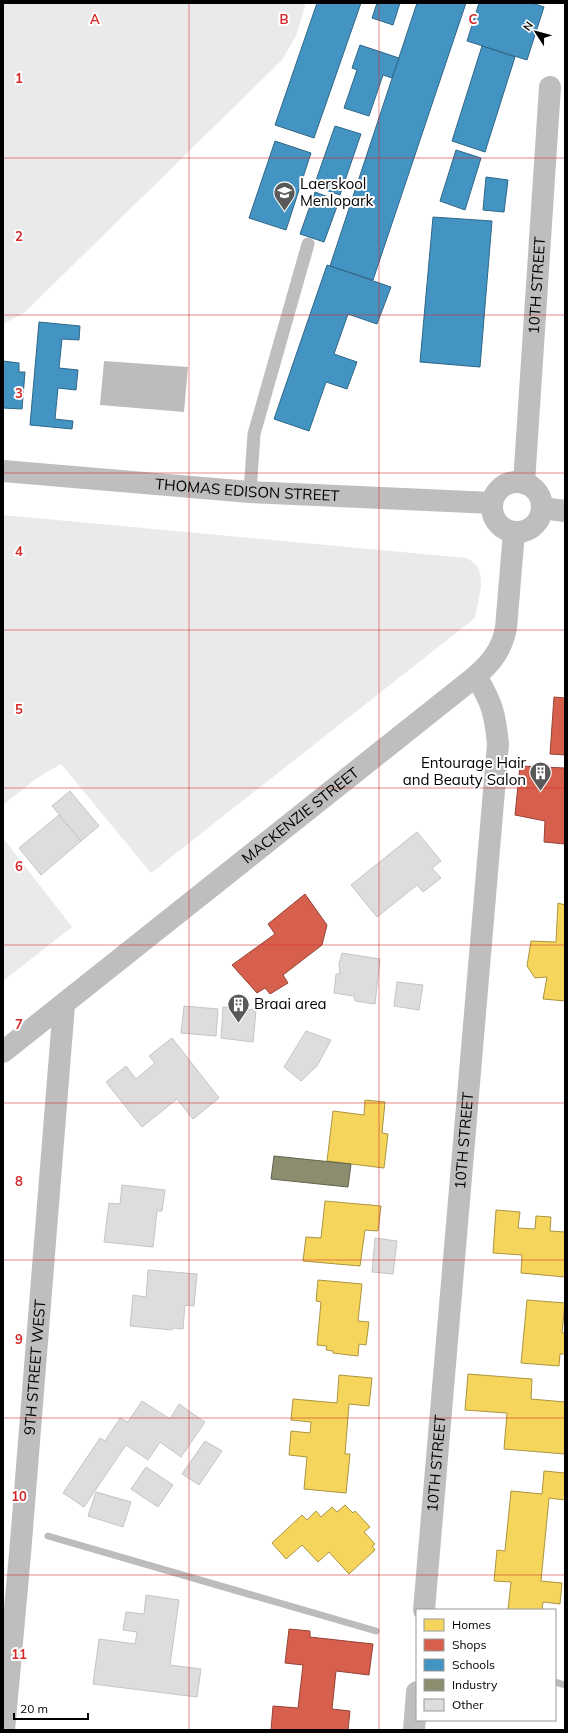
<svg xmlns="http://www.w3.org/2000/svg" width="568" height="1733" font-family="Mulish,sans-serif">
<rect width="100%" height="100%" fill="#fff"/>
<g fill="#eaeaea">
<path d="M 3,3 L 306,3 L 296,36 L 282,60 L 24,313 L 3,324 Z"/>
<path d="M 3,515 L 466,558 C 491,568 478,597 475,618 L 151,873 L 61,764 L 37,778 L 3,805 Z"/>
<path d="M 3,838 L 72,927 L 3,981 Z"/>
</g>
<path fill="#bcbcbc" d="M 104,361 L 188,367 L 184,412 L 100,405 Z"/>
<g fill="#f6d55c" stroke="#ac9540">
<path d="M 558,903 L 565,905 L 565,1001 L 543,999 L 547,977 L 535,978 L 527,966 L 531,941 L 556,942 Z"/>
<path d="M 365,1100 L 385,1102 L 382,1133 L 388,1134 L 384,1168 L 327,1161 L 333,1111 L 364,1115 Z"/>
<path d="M 325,1201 L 381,1206 L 378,1231 L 365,1230 L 360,1266 L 303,1261 L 306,1237 L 321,1238 Z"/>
<path d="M 496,1210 L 520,1212 L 518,1228 L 535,1229 L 536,1216 L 551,1217 L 550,1231 L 565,1232 L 565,1277 L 521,1273 L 522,1255 L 493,1253 Z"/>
<path d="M 318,1280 L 362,1284 L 358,1321 L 369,1322 L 366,1345 L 359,1344 L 358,1356 L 333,1353 L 333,1351 L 326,1350 L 327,1346 L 317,1345 L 321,1302 L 316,1301 Z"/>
<path d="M 527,1300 L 565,1303 L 562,1333 L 565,1333 L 565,1354 L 560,1354 L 559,1366 L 521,1363 Z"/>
<path d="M 468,1374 L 532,1379 L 531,1399 L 565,1402 L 565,1400 L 565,1454 L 504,1449 L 507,1413 L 465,1410 Z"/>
<path d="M 339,1375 L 372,1378 L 369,1406 L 349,1404 L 345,1454 L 350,1454 L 346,1493 L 304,1489 L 307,1457 L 289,1455 L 291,1431 L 310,1433 L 311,1422 L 291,1420 L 293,1399 L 337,1403 Z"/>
<path d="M 544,1471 L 565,1473 L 565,1500 L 549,1498 L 541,1581 L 562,1583 L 560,1604 L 543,1602 L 542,1610 L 508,1610 L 511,1582 L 494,1581 L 497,1550 L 505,1551 L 511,1491 L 542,1494 Z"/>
<path d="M 345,1505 L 353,1513 L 355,1511 L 370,1527 L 364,1532 L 375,1544 L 372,1546 L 375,1550 L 349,1574 L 329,1552 L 318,1562 L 302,1545 L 286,1559 L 272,1543 L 302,1515 L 307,1520 L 316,1511 L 321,1517 L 332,1507 L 337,1512 Z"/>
</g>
<g fill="#d6604d" stroke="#964336">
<path d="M 554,697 L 565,698 L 565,755 L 550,754 Z"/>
<path d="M 520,766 L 565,768 L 565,844 L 544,842 L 545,821 L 515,815 Z"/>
<path d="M 305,894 L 327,925 L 322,945 L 283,975 L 288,983 L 270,994 L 265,988 L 257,993 L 232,965 L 275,934 L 268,924 Z"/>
<path d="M 289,1629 L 310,1631 L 310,1637 L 373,1644 L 369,1675 L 336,1671 L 332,1709 L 350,1711 L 348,1730 L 271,1730 L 273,1706 L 298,1708 L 303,1665 L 285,1663 Z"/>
</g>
<g fill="#4393c3" stroke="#2f6788">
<path d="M 317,3 L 361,3 L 314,138 L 275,125 Z"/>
<path d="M 377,3 L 400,3 L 393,25 L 372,18 Z"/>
<path d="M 417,3 L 466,3 L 373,280 L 330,266 Z"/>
<path d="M 479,3 L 532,3 L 544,7 L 527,60 L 467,41 Z"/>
<path d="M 360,45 L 399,58 L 392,78 L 383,75 L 369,116 L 344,108 L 357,70 L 352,68 Z"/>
<path d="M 482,46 L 515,57 L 485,152 L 452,141 Z"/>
<path d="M 335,126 L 361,134 L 340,195 L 314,186 Z"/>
<path d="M 275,141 L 311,153 L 286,230 L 249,218 Z"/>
<path d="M 456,150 L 481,158 L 465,210 L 440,201 Z"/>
<path d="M 486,177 L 508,180 L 504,212 L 483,210 Z"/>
<path d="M 315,192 L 339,201 L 324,242 L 300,234 Z"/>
<path d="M 433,217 L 492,221 L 480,367 L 420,362 Z"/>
<path d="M 327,265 L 391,287 L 377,324 L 348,314 L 334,354 L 357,362 L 347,389 L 326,382 L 309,431 L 274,419 Z"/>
<path d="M 39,322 L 80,326 L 79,340 L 62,339 L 59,368 L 78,370 L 76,390 L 58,388 L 55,419 L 73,421 L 72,429 L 30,425 Z"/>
<path d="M 3,361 L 19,363 L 19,372 L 25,372 L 22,409 L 3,408 Z"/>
</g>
<path fill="#8c8c6e" stroke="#62624d" d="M 274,1156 L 351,1164 L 348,1187 L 271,1179 Z"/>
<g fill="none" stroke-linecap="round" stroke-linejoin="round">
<g stroke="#bcbcbc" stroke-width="7">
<path d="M 48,1536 L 376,1631"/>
<path d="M 555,1682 L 565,1685"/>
</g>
</g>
<g fill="#ddd" stroke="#c5c5c5">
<path d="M 70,791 L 99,826 L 81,841 L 52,806 Z"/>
<path d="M 59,815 L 81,841 L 41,875 L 19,848 Z"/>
<path d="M 417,832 L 441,861 L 432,868 L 441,878 L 423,892 L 417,885 L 377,917 L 351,885 Z"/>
<path d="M 342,953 L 380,959 L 375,1004 L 355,1001 L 354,996 L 334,993 L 336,974 L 340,974 L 339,964 Z"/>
<path d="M 397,982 L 423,985 L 419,1010 L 394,1006 Z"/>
<path d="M 184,1006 L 218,1009 L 216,1036 L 181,1033 Z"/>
<path d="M 223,1007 L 256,1010 L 253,1042 L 221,1038 Z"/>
<path d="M 306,1031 L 331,1040 L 317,1066 L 301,1081 L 284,1067 Z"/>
<path d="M 172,1038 L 219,1098 L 193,1119 L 177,1099 L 142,1127 L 106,1082 L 126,1066 L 136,1079 L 155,1063 L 149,1056 Z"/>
<path d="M 122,1185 L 165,1190 L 162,1211 L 157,1211 L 153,1247 L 104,1242 L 109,1203 L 120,1204 Z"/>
<path d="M 375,1238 L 397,1241 L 393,1274 L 372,1272 Z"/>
<path d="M 148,1270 L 197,1274 L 194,1306 L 185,1305 L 183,1329 L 173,1328 L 172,1330 L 130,1326 L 133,1295 L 146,1297 Z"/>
<path d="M 142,1401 L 170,1419 L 179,1404 L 205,1422 L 181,1457 L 160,1442 L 148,1460 L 126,1445 L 84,1507 L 63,1493 L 100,1438 L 105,1441 L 120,1418 L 128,1422 Z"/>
<path d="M 205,1441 L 222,1451 L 199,1485 L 182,1474 Z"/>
<path d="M 146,1467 L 173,1485 L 158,1507 L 131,1489 Z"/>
<path d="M 96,1492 L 131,1502 L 123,1527 L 88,1516 Z"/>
<path d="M 146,1595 L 179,1600 L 170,1665 L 201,1669 L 197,1697 L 93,1684 L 99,1639 L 135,1644 L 137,1632 L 123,1630 L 126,1612 L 144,1614 Z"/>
</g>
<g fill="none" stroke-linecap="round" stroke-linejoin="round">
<path stroke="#bebebe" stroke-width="13" d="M 250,492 L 254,434 L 308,244"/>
<g stroke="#bebebe" stroke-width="22">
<path id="s1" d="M 3,471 L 250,492 L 492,503"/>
<circle cx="517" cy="507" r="25"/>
<path id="s2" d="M 524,483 L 550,87"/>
<path d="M 542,508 L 565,511"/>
<path id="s3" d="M 3,1052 L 476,676 C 492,662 502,649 506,628 L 514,532"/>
<path id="s4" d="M 424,1610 L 498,744 C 495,713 492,703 476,676"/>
<path id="s5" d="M 4,1730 L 20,1554 L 64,1005"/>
<path d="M 414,1730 L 417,1692"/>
</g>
</g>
<path fill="none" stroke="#d62828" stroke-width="1" stroke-opacity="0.55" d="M 189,3 L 189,1730M 379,3 L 379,1730M 3,158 L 565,158M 3,315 L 565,315M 3,473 L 565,473M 3,630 L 565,630M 3,788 L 565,788M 3,945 L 565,945M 3,1103 L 565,1103M 3,1260 L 565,1260M 3,1418 L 565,1418M 3,1575 L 565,1575"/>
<defs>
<symbol id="school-pin" viewBox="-11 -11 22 30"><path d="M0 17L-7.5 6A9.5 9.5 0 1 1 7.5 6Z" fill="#595959" stroke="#fff"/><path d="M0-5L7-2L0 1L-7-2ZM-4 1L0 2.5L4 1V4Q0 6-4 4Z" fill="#fff"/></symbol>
<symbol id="building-pin" viewBox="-11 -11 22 30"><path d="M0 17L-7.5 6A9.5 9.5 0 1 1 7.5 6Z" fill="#595959" stroke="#fff"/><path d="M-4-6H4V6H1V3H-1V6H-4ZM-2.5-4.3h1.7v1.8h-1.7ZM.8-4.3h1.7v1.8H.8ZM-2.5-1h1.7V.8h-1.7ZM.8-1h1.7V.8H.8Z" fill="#fff"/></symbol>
</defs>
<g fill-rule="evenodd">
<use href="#school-pin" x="272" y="180" width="25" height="34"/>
<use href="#building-pin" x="528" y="760" width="25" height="34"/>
<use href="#building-pin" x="226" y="992" width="25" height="34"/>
</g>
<g text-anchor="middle" stroke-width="4" stroke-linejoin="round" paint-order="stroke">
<g font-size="15" fill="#000" stroke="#fff" text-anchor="start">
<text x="300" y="189">Laerskool<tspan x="300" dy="17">Menlopark</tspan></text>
<text x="526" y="768" text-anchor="end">Entourage Hair<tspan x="526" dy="17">and Beauty Salon</tspan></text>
<text x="254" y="1009">Braai area</text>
</g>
<g font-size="15" fill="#000" stroke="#fff">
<text dy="5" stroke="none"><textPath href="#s2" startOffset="198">10TH STREET</textPath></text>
<text dy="5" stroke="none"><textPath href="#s1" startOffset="245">THOMAS EDISON STREET</textPath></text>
<text dy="5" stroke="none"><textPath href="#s3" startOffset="380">MACKENZIE STREET</textPath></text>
<text dy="5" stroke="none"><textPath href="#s4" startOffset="471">10TH STREET</textPath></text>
<text dy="5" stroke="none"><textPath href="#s5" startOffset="364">9TH STREET WEST</textPath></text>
<text dy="5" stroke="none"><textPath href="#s4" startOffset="147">10TH STREET</textPath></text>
</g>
</g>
<g font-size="13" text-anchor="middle" font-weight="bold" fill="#d62828" stroke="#fff" stroke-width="4" stroke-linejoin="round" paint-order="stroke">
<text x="95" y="24">A</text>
<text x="284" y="24">B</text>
<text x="473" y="24">C</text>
<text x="19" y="83">1</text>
<text x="19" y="241">2</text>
<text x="19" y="398">3</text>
<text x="19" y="556">4</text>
<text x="19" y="714">5</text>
<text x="19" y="871">6</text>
<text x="19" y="1029">7</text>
<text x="19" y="1186">8</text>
<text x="19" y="1344">9</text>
<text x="19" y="1501">10</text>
<text x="19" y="1659">11</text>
</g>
<rect width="568" height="1733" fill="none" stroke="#000000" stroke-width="8"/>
<rect x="416" y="1609" width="140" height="112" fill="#ffffff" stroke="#999999"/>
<rect x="424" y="1619" width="20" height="12" fill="#f6d55c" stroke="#999999"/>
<text x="452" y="1629" font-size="12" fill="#000000">Homes</text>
<rect x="424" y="1639" width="20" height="12" fill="#d6604d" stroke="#999999"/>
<text x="452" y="1649" font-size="12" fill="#000000">Shops</text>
<rect x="424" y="1659" width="20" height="12" fill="#4393c3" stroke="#999999"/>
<text x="452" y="1669" font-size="12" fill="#000000">Schools</text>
<rect x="424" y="1679" width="20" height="12" fill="#8c8c6e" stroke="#999999"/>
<text x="452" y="1689" font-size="12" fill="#000000">Industry</text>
<rect x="424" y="1699" width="20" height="12" fill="#dddddd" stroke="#999999"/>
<text x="452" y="1709" font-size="12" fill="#000000">Other</text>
<g transform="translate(536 32) rotate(306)" stroke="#ffffff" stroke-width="3" paint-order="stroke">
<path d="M0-3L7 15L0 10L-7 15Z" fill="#000000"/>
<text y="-6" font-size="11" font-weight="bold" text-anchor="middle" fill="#000000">N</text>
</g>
<path d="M14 1713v6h74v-6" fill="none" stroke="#000000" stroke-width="2"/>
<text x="20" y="1713" font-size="12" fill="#000000" stroke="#ffffff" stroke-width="3" paint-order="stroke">20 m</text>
</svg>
